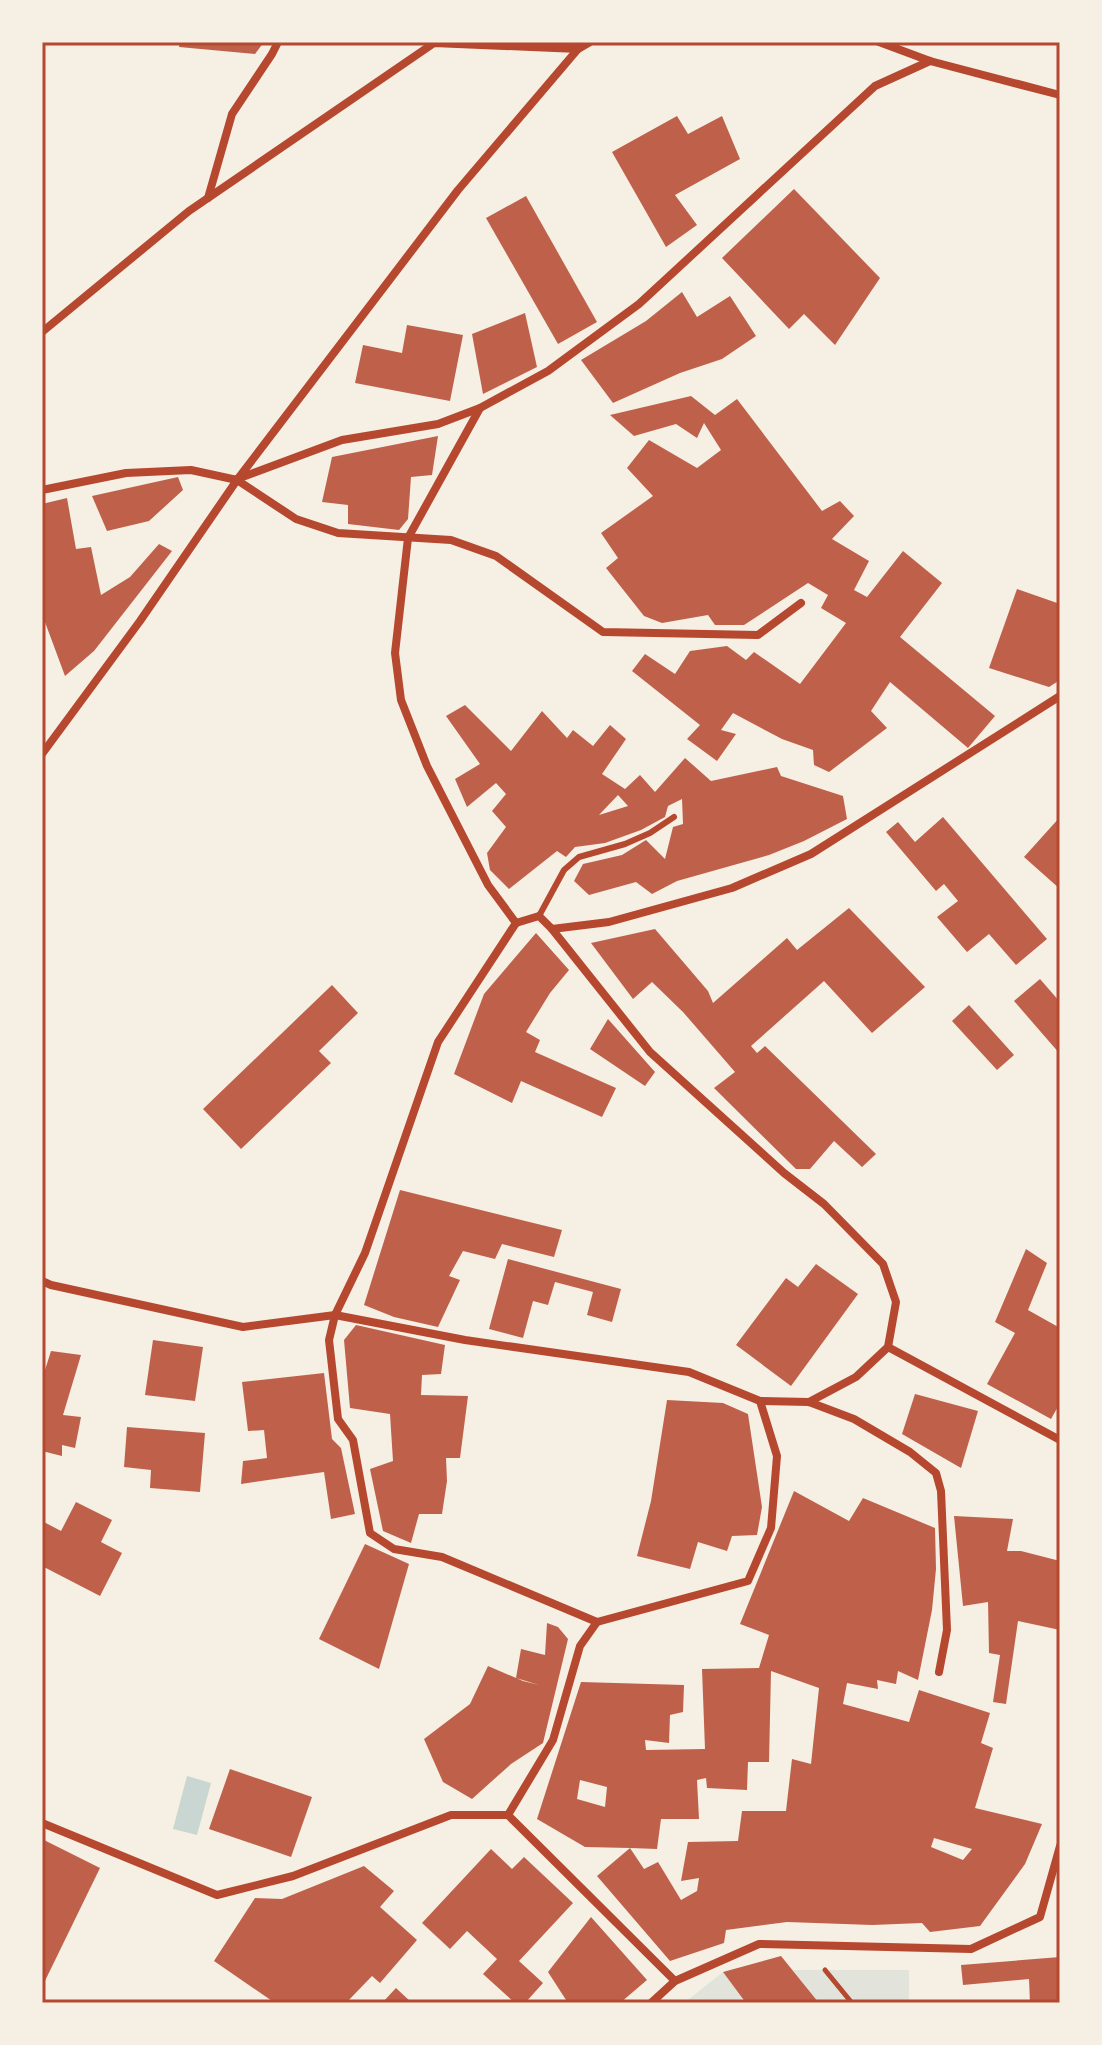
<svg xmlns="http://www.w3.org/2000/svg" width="1102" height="2045" font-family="'PT Sans',sans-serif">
<rect width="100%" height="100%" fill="#f6efe4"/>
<g fill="#e2e4dc">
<path d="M 793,1970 L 909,1970 L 909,2003 L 819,2003 Z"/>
<path d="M 723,1972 L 749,2003 L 684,2003 Z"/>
</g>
<path fill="#c9d6d2" d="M 187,1776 L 211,1783 L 197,1835 L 173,1829 Z"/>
<g fill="#bf614a" fill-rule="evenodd">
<path d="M 180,42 L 264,42 L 255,54 L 179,47 Z"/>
<path d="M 677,116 L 688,134 L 722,116 L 740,159 L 675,195 L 697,225 L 666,247 L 612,152 Z"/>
<path d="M 794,189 L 880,278 L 835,345 L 804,314 L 789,329 L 722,258 Z"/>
<path d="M 526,196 L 597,322 L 558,344 L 486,218 Z"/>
<path d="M 682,292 L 697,317 L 730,296 L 756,336 L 722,359 L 680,373 L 613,403 L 581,360 L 646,321 Z"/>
<path d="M 525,313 L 537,367 L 483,394 L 472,334 Z"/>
<path d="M 407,325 L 463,335 L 450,401 L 355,383 L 363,345 L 402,353 Z"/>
<path d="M 691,396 L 715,415 L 737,399 L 822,511 L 840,501 L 854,516 L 832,539 L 869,561 L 854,590 L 867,597 L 903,551 L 942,583 L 900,637 L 995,716 L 968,748 L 890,682 L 871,711 L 887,728 L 829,772 L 814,765 L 813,750 L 782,739 L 733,713 L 721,730 L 736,734 L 717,761 L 687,739 L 700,725 L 632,671 L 645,654 L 675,674 L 690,651 L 727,646 L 746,660 L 754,652 L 800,684 L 846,623 L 821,608 L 828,595 L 808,583 L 744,625 L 715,625 L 708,615 L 662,623 L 644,616 L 606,568 L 618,558 L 601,533 L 653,496 L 627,468 L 649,440 L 697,468 L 721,450 L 704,423 L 697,438 L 676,424 L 634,436 L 610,415 Z"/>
<path d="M 438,436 L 432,475 L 411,477 L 408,519 L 399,530 L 348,524 L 348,505 L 322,502 L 332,457 Z"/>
<path d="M 178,477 L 183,490 L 149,521 L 107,531 L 92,496 Z"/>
<path d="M 67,498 L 76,549 L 91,547 L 101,595 L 130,577 L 159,544 L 172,551 L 94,651 L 65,676 L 42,614 L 42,504 Z"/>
<path d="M 1017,589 L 1060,604 L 1060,680 L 1049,687 L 989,668 Z"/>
<path d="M 465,705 L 511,751 L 542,711 L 567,738 L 573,730 L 593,746 L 610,725 L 626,739 L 602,774 L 625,789 L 640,775 L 655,792 L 685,758 L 711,781 L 777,767 L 781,776 L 843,796 L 847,819 L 804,841 L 769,855 L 677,881 L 652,894 L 636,882 L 589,895 L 574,881 L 583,864 L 622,855 L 646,840 L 665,859 L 673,827 L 683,824 L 682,799 L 668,806 L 665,817 L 641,830 L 605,843 L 575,847 L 566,857 L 557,851 L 509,889 L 490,870 L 487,853 L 506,827 L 492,811 L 506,794 L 496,783 L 467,807 L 455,779 L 480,764 L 446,716 ZM 618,795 L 628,806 L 599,815 Z"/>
<path d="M 943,817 L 1047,939 L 1016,965 L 989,934 L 967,952 L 937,917 L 958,901 L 944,884 L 936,891 L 886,832 L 898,822 L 915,842 Z"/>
<path d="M 1060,817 L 1060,889 L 1024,857 Z"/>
<path d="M 849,908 L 925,987 L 872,1033 L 824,981 L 751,1046 L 757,1053 L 765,1046 L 876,1154 L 862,1167 L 834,1141 L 810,1169 L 796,1169 L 714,1088 L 735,1072 L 683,1012 L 652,982 L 633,999 L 591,943 L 655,929 L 708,991 L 713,1003 L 787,938 L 797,950 Z"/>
<path d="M 536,933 L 569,970 L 550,993 L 526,1032 L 540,1040 L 535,1052 L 616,1088 L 602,1117 L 521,1081 L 512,1103 L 454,1074 L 484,994 Z"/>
<path d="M 1040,979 L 1060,1002 L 1060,1054 L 1014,1001 Z"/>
<path d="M 332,985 L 358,1013 L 319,1051 L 331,1063 L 241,1149 L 203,1109 Z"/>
<path d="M 969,1005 L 1014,1055 L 997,1070 L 952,1021 Z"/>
<path d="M 608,1019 L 655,1072 L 645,1086 L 590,1049 Z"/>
<path d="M 400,1190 L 562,1230 L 554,1257 L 502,1244 L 495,1259 L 463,1251 L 449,1276 L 460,1280 L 438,1327 L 394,1317 L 364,1305 Z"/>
<path d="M 1026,1249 L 1047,1263 L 1028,1310 L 1060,1328 L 1060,1403 L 1051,1419 L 987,1384 L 1015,1333 L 995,1322 Z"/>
<path d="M 508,1259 L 621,1289 L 612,1322 L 587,1315 L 593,1292 L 555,1282 L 548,1305 L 533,1301 L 523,1338 L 489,1329 Z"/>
<path d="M 816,1264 L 858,1294 L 791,1386 L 736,1345 L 786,1278 L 798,1287 Z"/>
<path d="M 356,1325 L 445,1345 L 441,1374 L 422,1375 L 421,1395 L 468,1396 L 460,1458 L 446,1458 L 447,1481 L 442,1514 L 419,1514 L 411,1543 L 383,1531 L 370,1469 L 393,1461 L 390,1414 L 350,1408 L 344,1340 Z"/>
<path d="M 153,1340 L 203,1347 L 195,1401 L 145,1395 Z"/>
<path d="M 51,1351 L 81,1355 L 63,1415 L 81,1417 L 75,1448 L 62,1445 L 62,1456 L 42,1451 L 42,1370 L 45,1370 Z"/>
<path d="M 324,1373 L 332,1439 L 341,1448 L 355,1514 L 331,1519 L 324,1472 L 241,1484 L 243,1461 L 267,1458 L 264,1430 L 248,1431 L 242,1382 Z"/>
<path d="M 915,1394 L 978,1411 L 961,1468 L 902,1434 Z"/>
<path d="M 667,1400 L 723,1403 L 748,1414 L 762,1507 L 757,1535 L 732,1536 L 727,1551 L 698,1542 L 690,1569 L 637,1556 L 651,1501 Z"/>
<path d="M 127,1427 L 205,1433 L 200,1492 L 150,1488 L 151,1470 L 124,1467 Z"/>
<path d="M 794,1491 L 849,1521 L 863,1498 L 935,1528 L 936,1569 L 932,1610 L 918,1680 L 898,1671 L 896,1684 L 877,1680 L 878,1689 L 847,1683 L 843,1704 L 909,1722 L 919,1690 L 990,1713 L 981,1743 L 993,1748 L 975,1808 L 1042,1824 L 1025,1864 L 980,1926 L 930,1932 L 922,1923 L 872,1925 L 787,1922 L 726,1930 L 724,1943 L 670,1961 L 597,1876 L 630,1848 L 644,1869 L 658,1862 L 681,1900 L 697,1891 L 699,1878 L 681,1881 L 688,1842 L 738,1841 L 742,1811 L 786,1811 L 792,1759 L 811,1764 L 819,1688 L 771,1671 L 769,1762 L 748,1762 L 747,1790 L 707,1788 L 706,1778 L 697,1780 L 699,1819 L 661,1819 L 657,1849 L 630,1848 L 585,1847 L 537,1819 L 581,1682 L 684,1685 L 683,1712 L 670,1715 L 669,1743 L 645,1740 L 646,1750 L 705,1749 L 702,1669 L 759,1668 L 769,1635 L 740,1624 ZM 580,1780 L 607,1787 L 605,1807 L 577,1799 ZM 934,1838 L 972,1849 L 963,1860 L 931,1847 Z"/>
<path d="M 76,1502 L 112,1520 L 101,1542 L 122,1553 L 100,1596 L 42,1566 L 42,1521 L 61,1531 Z"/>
<path d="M 954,1516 L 1013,1519 L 1007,1551 L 1021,1551 L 1060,1561 L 1060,1630 L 1018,1621 L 1006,1704 L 993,1702 L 1000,1655 L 989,1653 L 988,1602 L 963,1606 Z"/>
<path d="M 365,1544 L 409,1564 L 379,1669 L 319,1639 Z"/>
<path d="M 547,1623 L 558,1627 L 568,1639 L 543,1743 L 511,1764 L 472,1799 L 443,1782 L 424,1739 L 470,1704 L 488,1666 L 523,1681 L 539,1685 L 516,1678 L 521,1649 L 545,1655 Z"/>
<path d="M 230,1769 L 312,1797 L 291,1857 L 209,1829 Z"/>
<path d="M 42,1839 L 100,1868 L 42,1987 Z"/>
<path d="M 491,1849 L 512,1869 L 524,1857 L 573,1903 L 519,1961 L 543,1983 L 525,2003 L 515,2003 L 483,1974 L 497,1959 L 467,1931 L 450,1949 L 422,1923 Z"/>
<path d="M 364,1866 L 394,1891 L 380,1907 L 417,1940 L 380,1983 L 372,1976 L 346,2003 L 275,2003 L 214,1961 L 255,1898 L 282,1899 Z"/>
<path d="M 591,1917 L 647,1980 L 620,2003 L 568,2003 L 548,1972 Z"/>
<path d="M 781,1956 L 819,2003 L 746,2003 L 723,1972 Z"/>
<path d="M 1060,1957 L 1060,2003 L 1030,2003 L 1029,1979 L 963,1985 L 961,1965 Z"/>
<path d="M 396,1988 L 412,2003 L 382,2003 Z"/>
</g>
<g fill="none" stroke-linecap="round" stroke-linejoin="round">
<path stroke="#b5482f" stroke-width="5" d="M 825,1970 L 852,2003"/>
<path stroke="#b5482f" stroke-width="6" d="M 539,916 L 564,870 L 579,857 L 625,844 L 650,833 L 674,817"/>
<g stroke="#b5482f" stroke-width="8">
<path d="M 879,42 L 930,61 L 1060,95"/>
<path d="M 208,198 L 232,114 L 272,54 L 278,42"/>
<path d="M 42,332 L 189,211 L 434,43 L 578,49 L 590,42"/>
<path d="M 237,479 L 342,440 L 438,424 L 480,408"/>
<path d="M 42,490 L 126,473 L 191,470 L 237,480 L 296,519 L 338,533 L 451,540 L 496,556 L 603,632 L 758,635 L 801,603"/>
<path d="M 42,754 L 140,621 L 237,480 L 458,190 L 578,49"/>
<path d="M 516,923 L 488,885 L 427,766 L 401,700 L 395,653 L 408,538 L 480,408 L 548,371 L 639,304 L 875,86 L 930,61"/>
<path d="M 516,923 L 438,1042 L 365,1253 L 335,1315 L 329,1340 L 338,1419 L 353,1440 L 370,1533 L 394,1549 L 442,1557 L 597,1622"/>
<path d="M 516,923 L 539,916 L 552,929 L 609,922 L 732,888 L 811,854 L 1060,696"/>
<path d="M 552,929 L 650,1052 L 784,1173 L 824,1204 L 883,1264 L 896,1302 L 888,1347 L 856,1377 L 809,1402"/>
<path d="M 42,1281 L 51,1285 L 243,1327 L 335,1315 L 465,1340 L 689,1372 L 760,1401 L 809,1402 L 854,1419 L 910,1452 L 936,1473 L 941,1491 L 947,1630 L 939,1672"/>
<path d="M 888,1347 L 1060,1440"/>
<path d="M 508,1815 L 553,1740 L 580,1646 L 597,1622 L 748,1581 L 771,1528 L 777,1456 L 760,1401"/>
<path d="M 42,1823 L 217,1895 L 293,1876 L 451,1815 L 508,1815 L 675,1981"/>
<path d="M 651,2003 L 675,1981 L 759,1944 L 971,1949 L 1040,1917 L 1060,1846"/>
</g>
</g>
<rect width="1102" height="2045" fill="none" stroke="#f6efe4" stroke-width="88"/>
<rect x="44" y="44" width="1014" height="1957" fill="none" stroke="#b5482f" stroke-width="3"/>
</svg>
